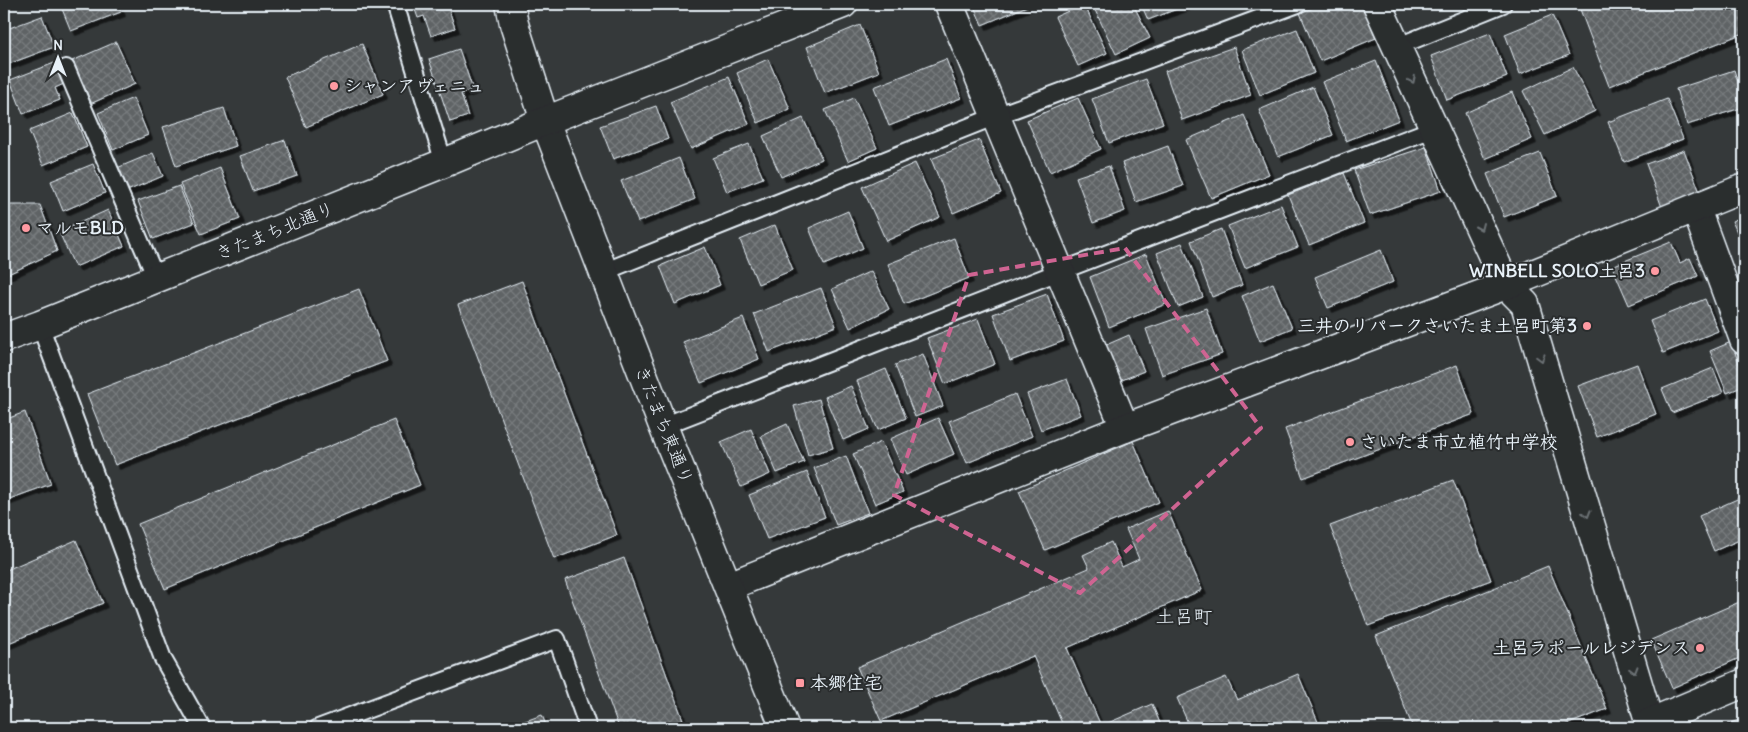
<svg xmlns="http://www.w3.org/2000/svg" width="1748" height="732" font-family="Delius,'Klee One',sans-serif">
<defs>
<pattern id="building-cross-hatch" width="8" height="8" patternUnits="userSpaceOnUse" patternTransform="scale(1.25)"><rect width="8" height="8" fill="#5f6365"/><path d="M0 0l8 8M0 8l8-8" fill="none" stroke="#767a7c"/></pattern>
<filter id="shadow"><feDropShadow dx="4.5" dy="4.5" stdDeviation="0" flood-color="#0009"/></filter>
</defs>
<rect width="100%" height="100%" fill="#35393a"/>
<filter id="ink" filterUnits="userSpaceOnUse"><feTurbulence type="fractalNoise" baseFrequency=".02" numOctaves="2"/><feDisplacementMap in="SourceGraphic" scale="10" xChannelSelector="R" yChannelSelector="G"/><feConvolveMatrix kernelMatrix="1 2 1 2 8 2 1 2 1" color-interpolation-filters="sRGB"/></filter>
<g filter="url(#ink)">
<g fill="url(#building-cross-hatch)" stroke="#e8f1f8" filter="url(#shadow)">
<path d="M 60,4 L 118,4 L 121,12 L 71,31 Z"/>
<path d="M 413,4 L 447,4 L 455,28 L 431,36 L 424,16 L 418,18 Z"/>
<path d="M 973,4 L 1032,4 L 982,25 Z"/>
<path d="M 1084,4 L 1107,53 L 1078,66 L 1055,17 Z"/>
<path d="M 1092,4 L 1133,4 L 1150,38 L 1116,54 Z"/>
<path d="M 1141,4 L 1190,4 L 1148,20 Z"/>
<path d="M 1322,4 L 1362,4 L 1376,38 L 1320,61 L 1300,13 Z"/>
<path d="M 1578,4 L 1744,4 L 1744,33 L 1609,86 Z"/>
<path d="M 1552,15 L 1569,55 L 1520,74 L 1505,34 Z"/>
<path d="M 42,16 L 54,47 L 6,65 L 4,59 L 4,30 Z"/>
<path d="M 860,25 L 879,72 L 825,93 L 807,47 Z"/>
<path d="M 1297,29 L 1314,73 L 1260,95 L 1242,50 Z"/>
<path d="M 1490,33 L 1507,77 L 1447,100 L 1431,56 Z"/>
<path d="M 116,42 L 135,84 L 90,104 L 72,61 Z"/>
<path d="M 362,44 L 383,94 L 306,127 L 285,77 Z"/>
<path d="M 1234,47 L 1251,95 L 1182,120 L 1165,71 Z"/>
<path d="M 459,49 L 473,90 L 461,94 L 468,116 L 450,122 L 429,59 Z"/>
<path d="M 768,59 L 790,109 L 758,123 L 737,73 Z"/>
<path d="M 946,59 L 961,98 L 889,126 L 874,87 Z"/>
<path d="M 1376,61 L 1399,120 L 1346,141 L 1322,82 Z"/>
<path d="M 57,62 L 66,83 L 55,88 L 60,100 L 23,114 L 10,80 Z"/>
<path d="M 1573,67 L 1595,111 L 1545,135 L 1523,91 Z"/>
<path d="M 1734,70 L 1744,101 L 1744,107 L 1687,125 L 1676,89 Z"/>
<path d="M 729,77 L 749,124 L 691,149 L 670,102 Z"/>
<path d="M 1146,79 L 1163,123 L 1109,143 L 1092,99 Z"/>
<path d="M 1313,87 L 1333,135 L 1278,157 L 1259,110 Z"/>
<path d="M 1512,92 L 1532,139 L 1485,159 L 1465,113 Z"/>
<path d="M 133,98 L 148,135 L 113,150 L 98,113 Z"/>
<path d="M 854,98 L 877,148 L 848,161 L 825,110 Z"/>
<path d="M 1078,98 L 1101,149 L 1050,172 L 1027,120 Z"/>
<path d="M 1667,99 L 1683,139 L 1624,162 L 1608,122 Z"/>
<path d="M 656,106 L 668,139 L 613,159 L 600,126 Z"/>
<path d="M 224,108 L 236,146 L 176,166 L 163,127 Z"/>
<path d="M 73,113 L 87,147 L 43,165 L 29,131 Z"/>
<path d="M 1244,115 L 1269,174 L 1211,198 L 1186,140 Z"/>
<path d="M 803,118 L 822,159 L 781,177 L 763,136 Z"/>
<path d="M 285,140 L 297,176 L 253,191 L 240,156 Z"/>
<path d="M 979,140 L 1001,193 L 953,213 L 931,159 Z"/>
<path d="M 749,144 L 763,178 L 727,192 L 713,158 Z"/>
<path d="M 1168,146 L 1183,186 L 1136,202 L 1122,163 Z"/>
<path d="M 1426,147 L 1441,191 L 1370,215 L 1354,170 Z"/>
<path d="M 1684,150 L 1701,195 L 1663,210 L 1646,164 Z"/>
<path d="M 153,153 L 163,176 L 127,191 L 117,168 Z"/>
<path d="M 1540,153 L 1557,196 L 1504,217 L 1487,174 Z"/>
<path d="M 679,158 L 695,199 L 638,222 L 621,181 Z"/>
<path d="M 915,163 L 940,217 L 886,241 L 862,187 Z"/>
<path d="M 93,164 L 105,193 L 63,211 L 51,181 Z"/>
<path d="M 1109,166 L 1125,211 L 1093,223 L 1076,177 Z"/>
<path d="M 220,168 L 240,219 L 201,234 L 180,184 Z"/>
<path d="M 1344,173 L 1364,223 L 1309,245 L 1288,195 Z"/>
<path d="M 179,186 L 194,223 L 153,239 L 138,201 Z"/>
<path d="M 4,205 L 40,205 L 57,251 L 4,276 Z"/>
<path d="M 1281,205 L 1298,247 L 1245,268 L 1228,226 Z"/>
<path d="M 108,210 L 124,246 L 75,267 L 59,232 Z"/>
<path d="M 848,211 L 863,248 L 824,265 L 809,228 Z"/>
<path d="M 1744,216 L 1744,248 L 1732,221 Z"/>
<path d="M 775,225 L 793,270 L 758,284 L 740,240 Z"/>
<path d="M 1221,229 L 1242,285 L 1212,297 L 1191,241 Z"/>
<path d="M 954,238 L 969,278 L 904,304 L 888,264 Z"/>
<path d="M 1671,242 L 1680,263 L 1690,258 L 1698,276 L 1629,305 L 1612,266 Z"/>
<path d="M 1182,243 L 1203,297 L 1178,307 L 1157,253 Z"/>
<path d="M 705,247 L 720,285 L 675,304 L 660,266 Z"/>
<path d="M 1381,250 L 1393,282 L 1328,308 L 1315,277 Z"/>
<path d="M 1146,254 L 1166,304 L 1109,327 L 1090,277 Z"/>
<path d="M 871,271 L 889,309 L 850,328 L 832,289 Z"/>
<path d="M 522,281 L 617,535 L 554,559 L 458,305 Z"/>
<path d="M 1273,283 L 1292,328 L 1260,341 L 1242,296 Z"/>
<path d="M 821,288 L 836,326 L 769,352 L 754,314 Z"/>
<path d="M 359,289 L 387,361 L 115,465 L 87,394 Z"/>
<path d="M 1047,294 L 1064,341 L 1010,361 L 993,314 Z"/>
<path d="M 1705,299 L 1718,331 L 1663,353 L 1650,321 Z"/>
<path d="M 1206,308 L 1222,354 L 1162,375 L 1146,329 Z"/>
<path d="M 743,318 L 759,359 L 701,383 L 683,342 Z"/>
<path d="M 978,319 L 995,364 L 945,384 L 927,338 Z"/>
<path d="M 1129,335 L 1144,371 L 1112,384 L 1097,349 Z"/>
<path d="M 1731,342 L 1744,376 L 1744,386 L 1727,393 L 1710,351 Z"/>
<path d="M 923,354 L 943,406 L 915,417 L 895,365 Z"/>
<path d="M 1637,364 L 1656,414 L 1597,437 L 1578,386 Z"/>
<path d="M 1457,365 L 1474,414 L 1303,478 L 1285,429 Z"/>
<path d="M 1713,368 L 1723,393 L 1672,413 L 1662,389 Z"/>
<path d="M 886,369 L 906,418 L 878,430 L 857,381 Z"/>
<path d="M 1067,379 L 1081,415 L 1041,430 L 1027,394 Z"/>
<path d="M 851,386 L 869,429 L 843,440 L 825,397 Z"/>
<path d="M 1015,394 L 1032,436 L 967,463 L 949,421 Z"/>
<path d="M 819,399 L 833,448 L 808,455 L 794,406 Z"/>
<path d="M 25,412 L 51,484 L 4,501 L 4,420 Z"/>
<path d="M 938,418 L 954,454 L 906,475 L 890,439 Z"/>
<path d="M 394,420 L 420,485 L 165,589 L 138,524 Z"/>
<path d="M 787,424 L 804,462 L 777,473 L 761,436 Z"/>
<path d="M 751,429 L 770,474 L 741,487 L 721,442 Z"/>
<path d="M 1133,441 L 1159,502 L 1045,550 L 1019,491 Z"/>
<path d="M 881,442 L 903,492 L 875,504 L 853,454 Z"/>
<path d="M 846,456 L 868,513 L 836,525 L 814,468 Z"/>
<path d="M 807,472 L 825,517 L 767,539 L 749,495 Z"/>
<path d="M 1453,480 L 1491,580 L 1368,626 L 1330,526 Z"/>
<path d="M 1744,496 L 1744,538 L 1714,551 L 1699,516 Z"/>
<path d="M 1168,511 L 1202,590 L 1067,648 L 1101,726 L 1152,704 L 1162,728 L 1064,728 L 1033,656 L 881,721 L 857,667 L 1089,568 L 1083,555 L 1111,542 L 1122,567 L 1139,559 L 1126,529 Z"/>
<path d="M 76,540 L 103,603 L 4,645 L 4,571 Z"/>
<path d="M 624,558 L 686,728 L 619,728 L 565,580 Z"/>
<path d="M 1548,566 L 1607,709 L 1558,728 L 1413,728 L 1376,636 Z"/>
<path d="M 1744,600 L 1744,656 L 1672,688 L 1651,640 Z"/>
<path d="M 1298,674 L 1318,722 L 1303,728 L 1177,728 L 1188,723 L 1177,698 L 1226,677 L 1237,700 Z"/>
<path d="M 542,715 L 547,728 L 506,728 Z"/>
<path d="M 1744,718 L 1744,728 L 1729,728 L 1728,724 Z"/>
</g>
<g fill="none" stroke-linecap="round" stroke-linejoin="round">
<defs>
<g id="lane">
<path d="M 395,4 L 444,163"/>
<path d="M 1396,47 L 1503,4"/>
<path d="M 66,68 L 156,278"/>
<path d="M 603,272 L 996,116 L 1298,4"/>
<path d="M 40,325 L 163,659 L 202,728"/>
<path d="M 663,426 L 1061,271 L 1435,128"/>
<path d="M 318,728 L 557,639 L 588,728"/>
</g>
<g id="street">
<path d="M 949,4 L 1125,428"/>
<path d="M 1377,4 L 1506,285 L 1525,304 L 1651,728"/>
<path d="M 1696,209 L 1744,340"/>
<path d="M 729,586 L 1125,428 L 1506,285 L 1744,188"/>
<path d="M 1649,723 L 1744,683"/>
</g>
<g id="secondary">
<path d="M 510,4 L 514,24 L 545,121 L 663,426 L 785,728"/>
<path d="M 4,338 L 40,325 L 444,163 L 545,121 L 843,4"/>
</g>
</defs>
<use href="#lane" stroke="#e8f1f8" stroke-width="20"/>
<use href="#street" stroke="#e8f1f8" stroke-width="31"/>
<use href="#secondary" stroke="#e8f1f8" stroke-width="31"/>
<use href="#lane" stroke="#2a2d2e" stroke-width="16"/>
<use href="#street" stroke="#2a2d2e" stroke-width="28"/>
<use href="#secondary" stroke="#2a2d2e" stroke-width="28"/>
</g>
<defs><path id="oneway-chevron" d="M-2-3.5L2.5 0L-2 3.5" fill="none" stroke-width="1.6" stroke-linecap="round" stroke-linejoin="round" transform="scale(1.25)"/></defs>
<g stroke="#6c7275">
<use href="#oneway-chevron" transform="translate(1412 80) rotate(64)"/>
<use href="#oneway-chevron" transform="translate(1480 227) rotate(66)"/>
<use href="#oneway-chevron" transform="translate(1541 358) rotate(74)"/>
<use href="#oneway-chevron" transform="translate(1587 514) rotate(74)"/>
<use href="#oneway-chevron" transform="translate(1634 670) rotate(74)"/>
</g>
</g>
<path fill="none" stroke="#cf6492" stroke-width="4" stroke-dasharray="10 6" stroke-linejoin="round" d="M 1125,248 L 1261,428 L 1080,593 L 894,495 L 969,275 Z"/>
<g fill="#ff9aa2" stroke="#2a2d2e" stroke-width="2">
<circle cx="334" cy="86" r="5"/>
<circle cx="26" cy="228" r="5"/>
<circle cx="1655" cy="271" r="5"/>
<circle cx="1587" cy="326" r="5"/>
<circle cx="1350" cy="442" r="5"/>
<circle cx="1700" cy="648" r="5"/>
<rect x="795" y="678" width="10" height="10" rx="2.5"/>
</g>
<g text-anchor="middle" stroke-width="4" stroke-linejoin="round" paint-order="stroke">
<g font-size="18" font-weight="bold" fill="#e8f1f8" stroke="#2a2d2e" text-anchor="start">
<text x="344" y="92">シャンアヴェニュ</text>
<text x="36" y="234">マルモBLD</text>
<text x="1645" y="277" text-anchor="end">WINBELL SOLO土呂3</text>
<text x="1577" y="332" text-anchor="end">三井のリパークさいたま土呂町第3</text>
<text x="1360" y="448">さいたま市立植竹中学校</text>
<text x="1690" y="654" text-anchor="end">土呂ラポールレジデンス</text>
<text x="810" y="689">本郷住宅</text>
</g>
<g font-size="18" fill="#e8f1f8" stroke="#2a2d2e">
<text transform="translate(275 231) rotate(-22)" y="6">きたまち北通り</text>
<text transform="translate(664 425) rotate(68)" y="6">きたまち東通り</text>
</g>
<g font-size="19" fill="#e8f1f8" stroke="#2a2d2e">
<text x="1184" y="623">土呂町</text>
</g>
</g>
<rect width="1748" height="732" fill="none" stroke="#2a2d2e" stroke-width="20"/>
<rect x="10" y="10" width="1728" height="712" fill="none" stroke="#e8f1f8" stroke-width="2" filter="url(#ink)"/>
<g transform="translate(58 58)" stroke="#2a2d2e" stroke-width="4" paint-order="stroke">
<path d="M0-4L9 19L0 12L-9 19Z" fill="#e8f1f8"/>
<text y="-8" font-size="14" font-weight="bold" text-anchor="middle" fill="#e8f1f8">N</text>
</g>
</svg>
